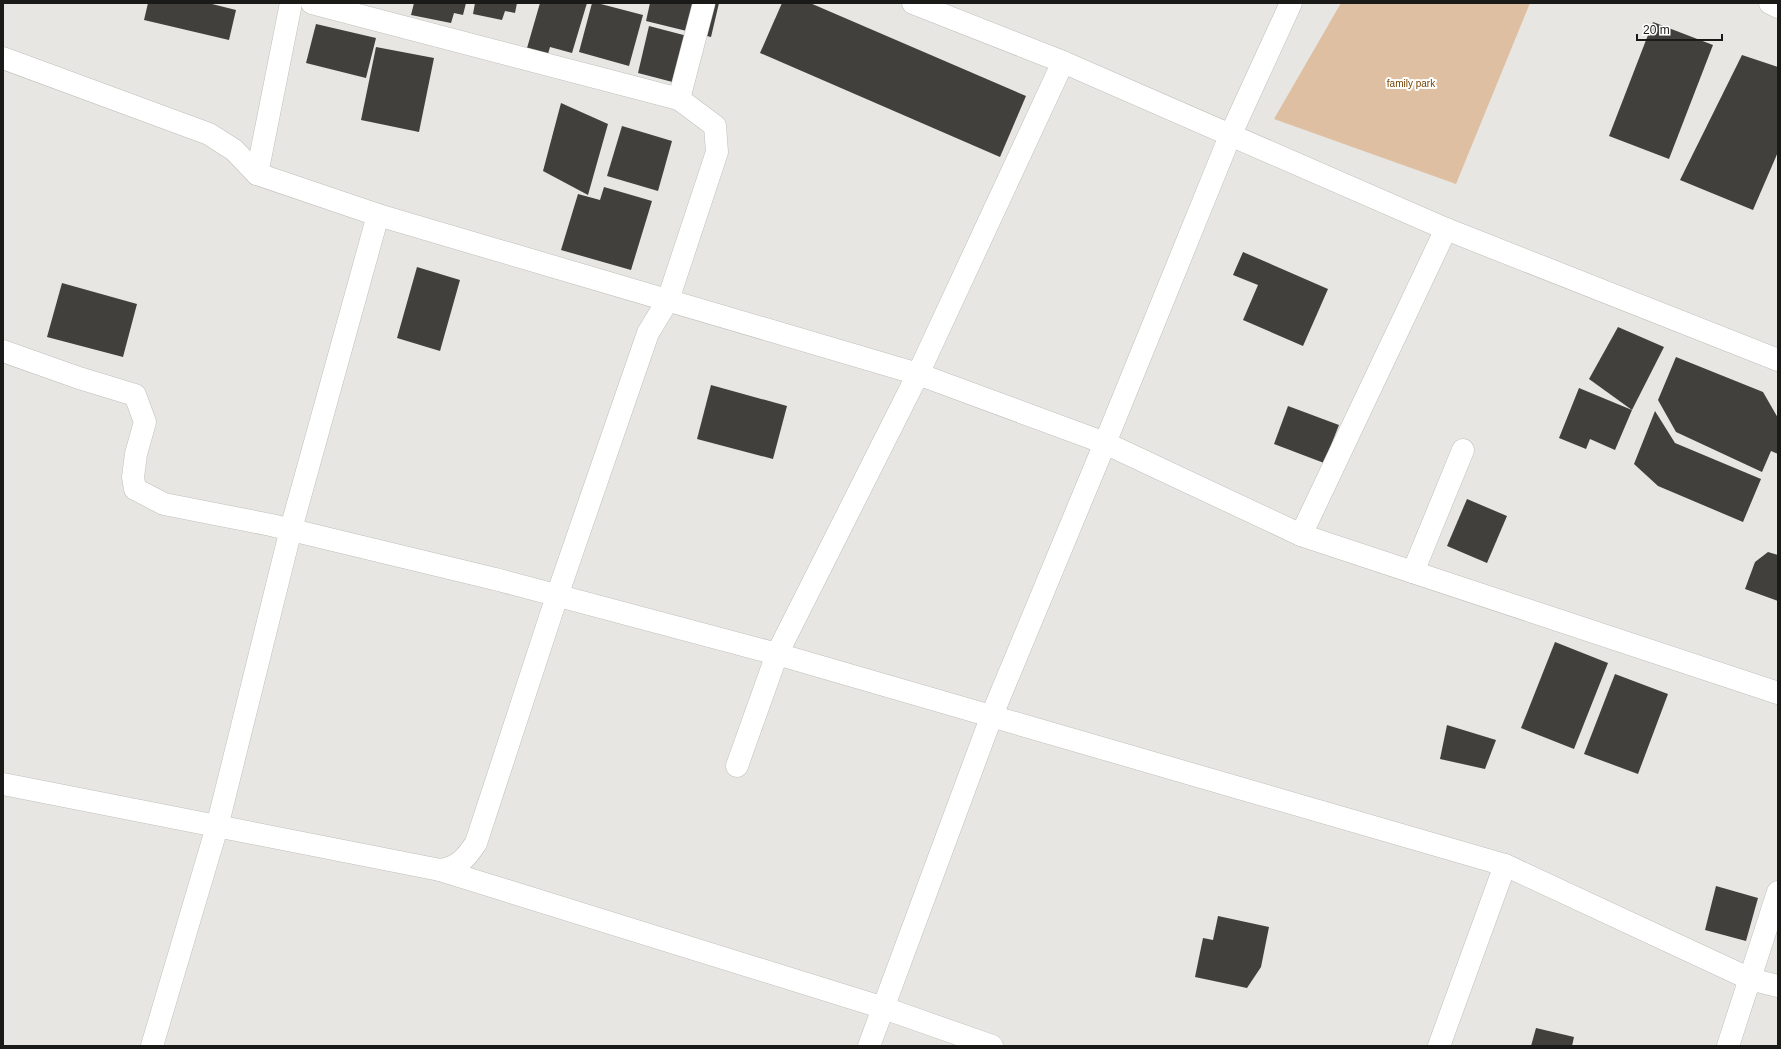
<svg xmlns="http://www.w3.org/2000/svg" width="1781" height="1049" font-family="Helvetica,sans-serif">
<rect width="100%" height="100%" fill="#e7e6e3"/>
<path fill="#dfbfa2" d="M 1341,3 L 1530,3 L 1456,184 L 1274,119 Z"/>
<g fill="#41403d">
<path d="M 148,3 L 208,3 L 236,10 L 229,40 L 144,20 Z"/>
<path d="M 414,3 L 466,3 L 463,15 L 454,13 L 451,23 L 411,15 Z"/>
<path d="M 475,3 L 517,3 L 515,13 L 505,11 L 502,20 L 473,14 Z"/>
<path d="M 540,3 L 587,3 L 572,53 L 550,47 L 548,54 L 527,48 Z"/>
<path d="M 592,3 L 597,3 L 643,15 L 629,66 L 579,52 Z"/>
<path d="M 650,3 L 719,3 L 711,37 L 646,21 Z"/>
<path d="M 782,3 L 810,3 L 1026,96 L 1000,157 L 760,53 Z"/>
<path d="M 1653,22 L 1713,45 L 1669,159 L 1609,136 Z"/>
<path d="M 316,24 L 376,38 L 366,78 L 306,63 Z"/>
<path d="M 649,26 L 695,38 L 684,85 L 638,73 Z"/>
<path d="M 376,47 L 434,58 L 419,132 L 361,120 Z"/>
<path d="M 1742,55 L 1778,67 L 1778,152 L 1753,210 L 1680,180 Z"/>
<path d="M 561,103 L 608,124 L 588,195 L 543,171 Z"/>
<path d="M 622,126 L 672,141 L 658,191 L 607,176 Z"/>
<path d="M 604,187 L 652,201 L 631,270 L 561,250 L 578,194 L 600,200 Z"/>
<path d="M 1243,252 L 1328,289 L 1303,346 L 1243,320 L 1258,285 L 1233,275 Z"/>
<path d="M 417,267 L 460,280 L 440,351 L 397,338 Z"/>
<path d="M 62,283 L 137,304 L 123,357 L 47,337 Z"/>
<path d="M 1618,327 L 1664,347 L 1632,410 L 1589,379 Z"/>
<path d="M 1676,357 L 1763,392 L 1778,418 L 1778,454 L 1771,451 L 1762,472 L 1676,432 L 1658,400 Z"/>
<path d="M 711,385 L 787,406 L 773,459 L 697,439 Z"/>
<path d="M 1579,388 L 1632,410 L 1615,450 L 1590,439 L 1586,449 L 1559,438 Z"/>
<path d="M 1288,406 L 1339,425 L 1324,463 L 1274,444 Z"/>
<path d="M 1655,411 L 1675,443 L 1761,479 L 1743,522 L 1658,486 L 1634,464 Z"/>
<path d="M 1467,499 L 1507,516 L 1487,563 L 1447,546 Z"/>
<path d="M 1768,552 L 1778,555 L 1778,601 L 1745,589 L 1755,562 Z"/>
<path d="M 1555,642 L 1608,663 L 1574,749 L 1521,728 Z"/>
<path d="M 1615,674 L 1668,694 L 1638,774 L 1584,754 Z"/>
<path d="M 1447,725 L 1496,740 L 1485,769 L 1440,759 Z"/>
<path d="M 1716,886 L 1758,898 L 1746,941 L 1705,930 Z"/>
<path d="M 1218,916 L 1269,927 L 1261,967 L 1247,988 L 1195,977 L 1203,938 L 1213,940 Z"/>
<path d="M 1536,1028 L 1574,1037 L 1572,1046 L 1531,1046 Z"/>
</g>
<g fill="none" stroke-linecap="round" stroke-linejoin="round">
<defs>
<g id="minor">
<path d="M 312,3 L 679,99"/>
<path d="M 913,3 L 1063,62 L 1446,229 L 1778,360"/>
<path d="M 1770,3 L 1778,7"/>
<path d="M 3,58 L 209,134 L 234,150 L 257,174 L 378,215 L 918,374 L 1105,443 L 1301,535 L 1778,693"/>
<path d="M 257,174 L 291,3"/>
<path d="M 3,351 L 79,378 L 135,395 L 145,422 L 136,454 L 133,477 L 135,489 L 164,504 L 271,525 L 495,579 L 777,654 L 1505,865 L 1750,979 L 1778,986"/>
<path d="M 1301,535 L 1446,229"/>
<path d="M 1413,572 L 1463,450"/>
<path d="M 737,766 L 777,654 L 918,374 L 1063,62"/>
<path d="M 3,784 L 440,870 C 458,868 466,858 476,843 L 557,596 L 648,333 L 668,300 L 717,152 L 715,126 L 679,99 L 704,3"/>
<path d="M 440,870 L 884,1008 L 992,1046"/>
<path d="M 152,1046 L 217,827 L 291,529 L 378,215"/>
<path d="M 869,1046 L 992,715 L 1105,443 L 1230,136 L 1291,3"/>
<path d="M 1439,1046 L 1505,865"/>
<path d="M 1728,1046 L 1778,892"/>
</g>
</defs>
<use href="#minor" stroke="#bfbfbb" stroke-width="23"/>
<use href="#minor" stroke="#fff" stroke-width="22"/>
</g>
<g text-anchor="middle" stroke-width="4" stroke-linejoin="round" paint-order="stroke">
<g font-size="10" fill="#744405" stroke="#fffffe">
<text x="1411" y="87">family park</text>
</g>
</g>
<rect width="1781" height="1049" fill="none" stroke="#1a1a19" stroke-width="8"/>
<path d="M1637 34v6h85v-6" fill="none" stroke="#1a1a19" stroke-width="2"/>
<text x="1643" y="34" font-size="12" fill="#1a1a19" stroke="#fffffe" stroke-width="3" paint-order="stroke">20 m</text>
</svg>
